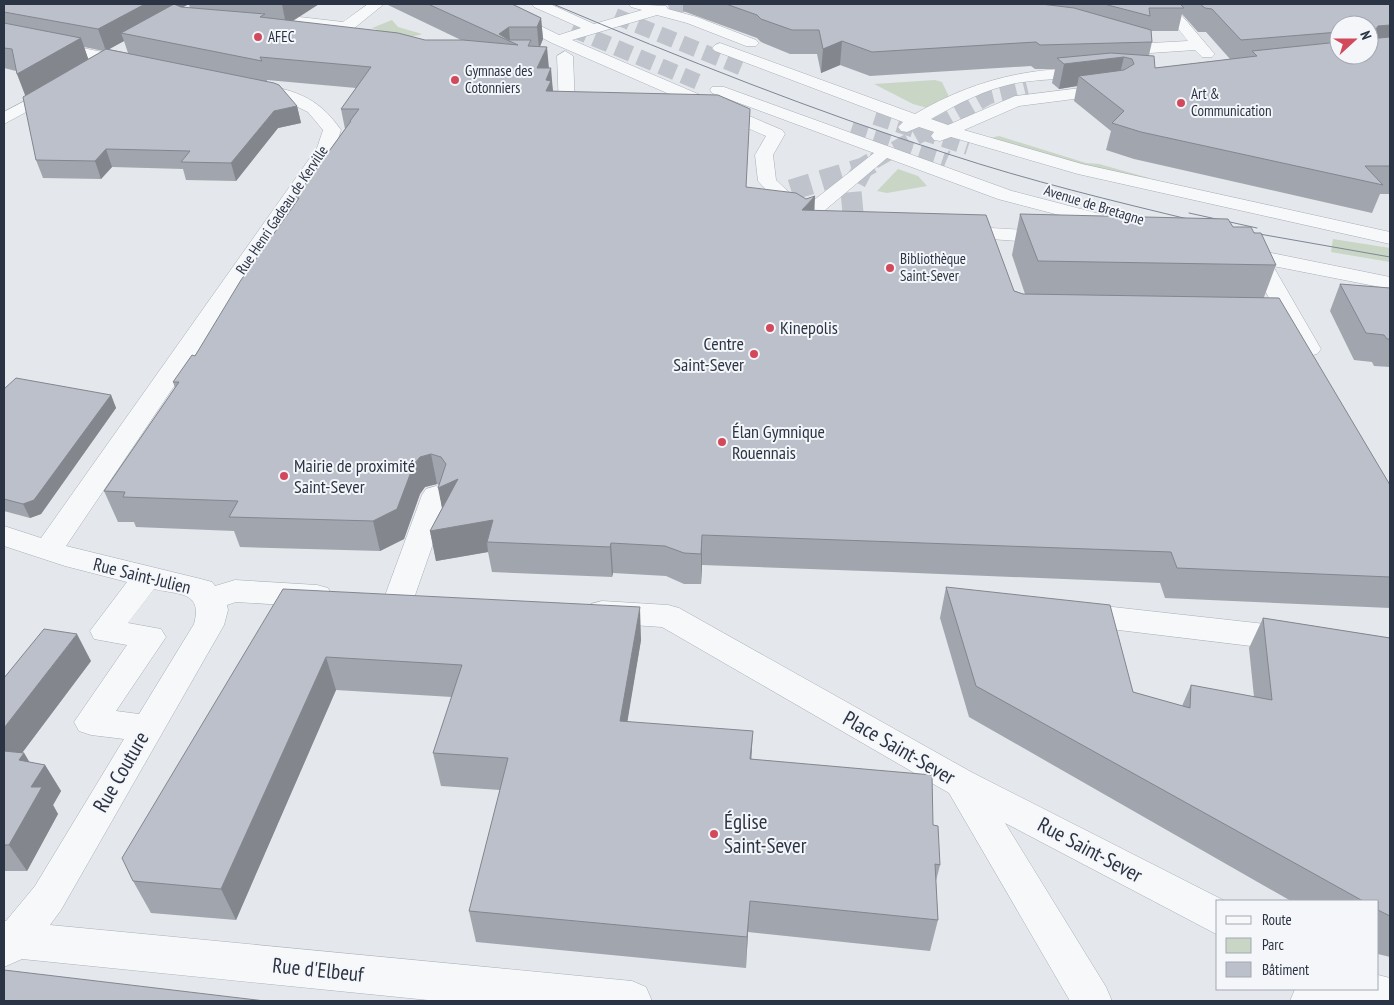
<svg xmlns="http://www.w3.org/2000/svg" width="1394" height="1005" font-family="'PT Sans Narrow',sans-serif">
<rect width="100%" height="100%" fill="#e4e7ec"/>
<g fill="#c9d6c5">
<path d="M 392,20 L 398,27 L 422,34 C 404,40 389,34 372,28 Z"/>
<path d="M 935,80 L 942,82 L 950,99 L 931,109 L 913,104 L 874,84 Z"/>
<path d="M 999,136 L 1086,163 L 1099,164 L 1149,178 L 1147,180 L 1069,163 L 986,139 Z"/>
<path d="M 898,169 L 918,176 L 927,186 L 887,193 L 877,191 Z"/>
<path d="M 1333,239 L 1390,248 L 1390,262 L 1331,252 Z"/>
</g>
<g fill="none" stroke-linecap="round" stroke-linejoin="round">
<g stroke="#bfc3cb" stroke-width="16" stroke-dasharray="16 8" stroke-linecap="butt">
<path d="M 669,8 L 683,4"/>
<path d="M 615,16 L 745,69"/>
<path d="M 572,29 L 703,84"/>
<path d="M 875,117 L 968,147"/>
<path d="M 851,130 L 946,161"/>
<path d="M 874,161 L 989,96 L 1027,87"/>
</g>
<g stroke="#bfc3cb" stroke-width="21" stroke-dasharray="21 11" stroke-linecap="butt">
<path d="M 944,160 L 946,161"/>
<path d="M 791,190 L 863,168 L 877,160"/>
<path d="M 853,213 L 851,191 L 863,168"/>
</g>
<defs>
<g id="minor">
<path d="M 368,4 L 384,4 L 352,30 L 334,40 L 327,36 L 333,30 L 256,20 L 249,16 L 256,12 L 343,22 Z"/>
<path d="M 478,4 L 496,4 L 559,35 L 581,28 L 534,7 L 532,4 L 550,4 L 594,24 L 642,10 L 631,7 L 629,4 L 666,6 L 668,9 L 697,17 L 756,40 L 759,43 L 756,46 L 746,46 L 687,23 L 657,15 L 572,40 L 782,130 L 785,134 L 773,155 L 776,180 L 794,197 L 809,204 L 874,153 L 712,93 L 710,90 L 712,87 L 724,87 L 1012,191 L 1127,221 L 1130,225 L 1127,229 L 1120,231 L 998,199 L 887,158 L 812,221 L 798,221 L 795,217 L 798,213 L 780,205 L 758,181 L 755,155 L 766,136 L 552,43 Z"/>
<path d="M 1158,4 L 1172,4 L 1212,51 L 1215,54 L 1212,57 L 1202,57 L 1195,50 L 1150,53 L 1110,41 L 1107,38 L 1110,35 L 1115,33 L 1151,43 L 1188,41 Z"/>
<path d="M 4,32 L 132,58 L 140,63 L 132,68 L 4,42 Z"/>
<path d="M 720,43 L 915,114 C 961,87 1008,72 1061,69 C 1072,69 1085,66 1096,69 L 1098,72 L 1090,77 C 1066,79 1041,79 1016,83 C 986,89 957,104 931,119 L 948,125 L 1015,96 L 1113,84 L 1119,86 L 1121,89 L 1119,92 L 1113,94 L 1019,106 L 964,130 L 1082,164 L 1390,232 L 1390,244 L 1078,174 L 951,137 L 940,141 L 934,140 L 931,136 L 934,132 L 919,127 L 907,132 L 901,131 L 898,127 L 903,122 L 715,51 L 712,48 L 715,45 Z"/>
<path d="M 565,51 L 573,56 L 575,107 L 573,111 L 561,111 L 559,107 L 557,56 Z"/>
<path d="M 253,82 C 293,91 316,94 341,130 L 335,148 L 66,546 L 201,579 L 212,582 L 215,586 L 235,580 L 317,585 L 328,588 L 332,596 L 328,604 L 317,607 L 236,602 L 227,605 L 228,610 L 224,625 L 61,910 L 50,925 L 632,981 L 646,987 L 652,1001 L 438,1001 L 22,959 L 4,967 L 4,921 L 6,921 L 35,886 L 124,739 L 91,735 L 79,731 L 74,722 L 127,645 L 94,639 L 90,631 L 127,582 L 65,566 L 4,546 L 4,526 L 41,538 L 317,148 L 323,130 L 308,112 L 279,98 L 247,90 L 245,87 ZM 154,589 C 179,595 203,591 194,624 L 139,714 L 116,711 L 166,637 L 161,629 L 128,623 Z"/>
<path d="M 57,84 L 65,89 L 63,92 L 4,124 L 4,112 Z"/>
<path d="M 956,226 L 1042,231 L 1052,228 L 1059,230 L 1062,234 L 1059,238 L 1045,243 L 949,236 L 946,232 L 949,228 Z"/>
<path d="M 1237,246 L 1390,277 L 1390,289 L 1273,266 L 1321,349 L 1317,354 L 1309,356 L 1301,354 L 1252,268 L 1251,261 L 1230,256 L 1227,252 L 1230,248 Z"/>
<path d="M 436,486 L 446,489 L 450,495 L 413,601 L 409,609 L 398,612 L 387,609 L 383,601 L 422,495 L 426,489 Z"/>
<path d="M 602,601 L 668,605 L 679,608 L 973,773 L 1225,901 L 1218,901 L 1218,935 L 1005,823 L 1106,987 L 1112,1001 L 1070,1001 L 949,793 L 662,627 L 602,623 L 591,620 L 587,612 L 591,604 Z"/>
<path d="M 1077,603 L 1292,627 L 1303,631 L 1308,639 L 1303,647 L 1292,651 L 1077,625 L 1066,622 L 1062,614 L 1066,606 Z"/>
<path d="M 1378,975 L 1390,978 L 1390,1001 L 1290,1001 L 1295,989 L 1378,989 Z"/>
</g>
</defs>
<use href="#minor" stroke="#a9aeb7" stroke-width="1"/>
<use href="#minor" fill="#f7f8fa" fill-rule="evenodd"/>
<g stroke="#7d8696" stroke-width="1">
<path d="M 553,4 C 683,59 814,111 948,154 C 1030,181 1113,201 1196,221"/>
<path d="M 1189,213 L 1257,228"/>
<path d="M 1248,232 L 1390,257"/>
</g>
</g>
<g fill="#a1a5ae" fill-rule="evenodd">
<path d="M 4,4 L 319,4 L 293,21 L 425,40 L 461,40 L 386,4 L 512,4 L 541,18 L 543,39 L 540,46 L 549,68 L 553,91 L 750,109 L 746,187 L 814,211 L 1023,294 L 1025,294 L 1012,255 L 1020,214 L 1233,227 L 1254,233 L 1276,265 L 1264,297 L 1390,485 L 1390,608 L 1165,598 L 1160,583 L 892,572 L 702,565 L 701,584 L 684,584 L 666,576 L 613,573 L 612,577 L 492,572 L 488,552 L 436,561 L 430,531 L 442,508 L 439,485 L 437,484 L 425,487 L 420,494 L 404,539 L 380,551 L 240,547 L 234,531 L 136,527 L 134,522 L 118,522 L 104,491 L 175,388 L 173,382 L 195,356 L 296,202 L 295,198 L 345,129 L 341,109 L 356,88 L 267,80 L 267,82 L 297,106 L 301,123 L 278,128 L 236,181 L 186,180 L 183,169 L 112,167 L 101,179 L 43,178 L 36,160 L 25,95 L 16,71 L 4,68 ZM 189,4 L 190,8 L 182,7 ZM 124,41 L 128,53 L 108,49 ZM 84,47 L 94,49 L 103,51 L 88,59 Z"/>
<path d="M 683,4 L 1390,4 L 1390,194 L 1380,194 L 1372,213 L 1134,159 L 1106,150 L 1111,131 L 1074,101 L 1077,86 L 1059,89 L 1052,83 L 1055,69 L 1035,69 L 1031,66 L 870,76 L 840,65 L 821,73 L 817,54 L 790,54 L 761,42 L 757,38 L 683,11 ZM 1182,14 L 1198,32 L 1206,32 L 1230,59 L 1155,68 L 1149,55 L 1152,42 L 1151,31 L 1178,31 ZM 1339,25 L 1369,25 L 1369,55 L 1339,55 Z"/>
<path d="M 1340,284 L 1390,288 L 1390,367 L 1374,366 L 1372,362 L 1354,360 L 1330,311 Z"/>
<path d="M 4,389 L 111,395 L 116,408 L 41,514 L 30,518 L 4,511 Z"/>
<path d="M 946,587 L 1133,692 L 1182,706 L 1191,685 L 1254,697 L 1249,648 L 1263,618 L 1390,638 L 1390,957 L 1378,954 L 1378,901 L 1291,901 L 969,717 L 940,618 Z"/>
<path d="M 283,589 L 641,640 L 627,721 L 752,759 L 933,825 L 940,865 L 936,881 L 938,920 L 930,951 L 748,932 L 746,968 L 476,942 L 469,911 L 500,790 L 441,786 L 433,753 L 452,697 L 336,690 L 236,920 L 151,913 L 133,881 Z"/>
<path d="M 91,661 L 22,753 L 24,753 L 29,762 L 45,765 L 61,791 L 53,805 L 58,814 L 27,871 L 4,871 L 4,678 Z"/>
</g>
<g fill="#83868d">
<path d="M 145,4 L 189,4 L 133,35 L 121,33 L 124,41 L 106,51 L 98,29 Z"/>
<path d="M 282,4 L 319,4 L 286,25 Z"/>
<path d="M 541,18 L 543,39 L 539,49 L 537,27 Z"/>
<path d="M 1390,25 L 1390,47 L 1369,48 L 1378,26 Z"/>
<path d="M 509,27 L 510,42 L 499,34 Z"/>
<path d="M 81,38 L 89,61 L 26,97 L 17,74 Z"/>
<path d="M 842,41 L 840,65 L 821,73 L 823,49 Z"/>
<path d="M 547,47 L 549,69 L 537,68 Z"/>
<path d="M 1124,57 L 1118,81 L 1079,76 L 1077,86 L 1059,89 L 1064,64 Z"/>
<path d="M 551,68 L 553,92 L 546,91 L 546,80 Z"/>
<path d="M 297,106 L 301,123 L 278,128 L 236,181 L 231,163 L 274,111 Z"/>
<path d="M 106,149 L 112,167 L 101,179 L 95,161 Z"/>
<path d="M 815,196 L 814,222 L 802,210 Z"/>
<path d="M 111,395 L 116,408 L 41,514 L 30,518 L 23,504 Z"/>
<path d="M 431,454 L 437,484 L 425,487 L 420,494 L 404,539 L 380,551 L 373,521 L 420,457 Z"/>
<path d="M 458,479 L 444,518 L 438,488 Z"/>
<path d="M 493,520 L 487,542 L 488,552 L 436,561 L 430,531 Z"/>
<path d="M 702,535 L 702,565 L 701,584 L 701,554 Z"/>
<path d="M 611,543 L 613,573 L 612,577 L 610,547 Z"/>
<path d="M 640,607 L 641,640 L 622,754 L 620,721 Z"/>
<path d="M 77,634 L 91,661 L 4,777 L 4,728 Z"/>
<path d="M 326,657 L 336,690 L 236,920 L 221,889 Z"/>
<path d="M 753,731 L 751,764 L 750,759 Z"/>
<path d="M 24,753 L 38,776 L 45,765 L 61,791 L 53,805 L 58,814 L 27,871 L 9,845 L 31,787 L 19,760 Z"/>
<path d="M 750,901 L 748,932 L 746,968 L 747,937 Z"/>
</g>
<g fill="#bbc0ca" stroke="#83868d">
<path d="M 4,4 L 145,4 L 98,29 L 4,12 Z"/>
<path d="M 174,4 L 181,7 L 265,14 L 260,17 L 398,33 L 425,40 L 463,40 L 518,45 L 428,4 L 512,4 L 541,18 L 537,27 L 509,27 L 499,34 L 509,40 L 531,40 L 528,46 L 547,47 L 537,68 L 551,68 L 546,80 L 551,81 L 546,91 L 718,95 L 750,109 L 746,187 L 796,193 L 806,199 L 815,196 L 802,210 L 986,215 L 1014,291 L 1023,294 L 1279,298 L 1390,485 L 1390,577 L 1177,568 L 1171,552 L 896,542 L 702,535 L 701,554 L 684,553 L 665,546 L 611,543 L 610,547 L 487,542 L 493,520 L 430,531 L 458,479 L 438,488 L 446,464 L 441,457 L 431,454 L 420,457 L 414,464 L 397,509 L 373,521 L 229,517 L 238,501 L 123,497 L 125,492 L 104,491 L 179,382 L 173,382 L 192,355 L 195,356 L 241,280 L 299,198 L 295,198 L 351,121 L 350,121 L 359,109 L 341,109 L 371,67 L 260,57 L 262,61 L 121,33 Z"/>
<path d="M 726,4 L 1041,4 L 1074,8 L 1151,30 L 1152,42 L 1040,45 L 1036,42 L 872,52 L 842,41 L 823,49 L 819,30 L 792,30 L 761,19 L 757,15 Z"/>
<path d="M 1104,4 L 1180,4 L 1184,8 L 1149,8 L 1150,16 Z"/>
<path d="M 1200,4 L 1390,4 L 1390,25 L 1378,26 L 1376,29 L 1369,30 L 1369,25 L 1339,25 L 1339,32 L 1241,40 L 1212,9 L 1205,8 Z"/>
<path d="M 4,23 L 81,38 L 17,74 L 12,49 L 4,48 Z"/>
<path d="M 1390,37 L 1390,166 L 1365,166 L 1383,185 L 1141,132 L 1112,123 L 1124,111 L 1079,76 L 1124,70 L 1134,64 L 1132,59 L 1124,57 L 1064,64 L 1057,58 L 1111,53 L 1154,56 L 1155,68 L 1257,56 L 1252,51 L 1339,42 L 1339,55 L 1369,55 L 1369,39 Z"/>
<path d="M 106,49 L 274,83 L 279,85 L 297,106 L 274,111 L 231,163 L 181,162 L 190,151 L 106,149 L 95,161 L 36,160 L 23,97 Z"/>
<path d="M 1020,214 L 1228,219 L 1233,227 L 1251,227 L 1254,233 L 1261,233 L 1276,265 L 1038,261 Z"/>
<path d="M 1340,284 L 1390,288 L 1390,339 L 1387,339 L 1384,335 L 1366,333 Z"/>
<path d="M 16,378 L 111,395 L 34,500 L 23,504 L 4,499 L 4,389 Z"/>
<path d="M 946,587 L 1110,605 L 1133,692 L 1190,708 L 1191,685 L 1272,700 L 1263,618 L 1390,638 L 1390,916 L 1378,910 L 1378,901 L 1363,901 L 976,686 Z"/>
<path d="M 283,589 L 640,607 L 620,721 L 753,731 L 750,759 L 932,775 L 933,825 L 938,826 L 940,865 L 935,864 L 938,920 L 750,901 L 747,937 L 469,911 L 508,758 L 433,753 L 462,665 L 326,657 L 221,889 L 133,881 L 122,858 Z"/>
<path d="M 44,629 L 77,634 L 4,728 L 4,678 Z"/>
<path d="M 4,751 L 24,753 L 19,760 L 45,765 L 31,787 L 42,787 L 9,845 L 4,845 Z"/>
<path d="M 4,970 L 265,1001 L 4,1001 Z"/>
</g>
<g fill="#d1495b" stroke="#f4f6f9" stroke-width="2">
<circle cx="258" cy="37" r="5"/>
<circle cx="455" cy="80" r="5"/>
<circle cx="1181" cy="103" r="5"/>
<circle cx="890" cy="268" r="5"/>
<circle cx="770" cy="328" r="5"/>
<circle cx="754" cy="354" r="5"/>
<circle cx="722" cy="442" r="5"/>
<circle cx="284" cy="476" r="5"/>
<circle cx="714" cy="834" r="5"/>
</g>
<g text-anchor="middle" stroke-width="4" stroke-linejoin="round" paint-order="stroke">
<g font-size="15" fill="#2b3445" stroke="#f4f6f9" text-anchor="start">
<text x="268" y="42">AFEC</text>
<text x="465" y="76">Gymnase des<tspan x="465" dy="17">Cotonniers</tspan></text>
<text x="1191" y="99">Art &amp;<tspan x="1191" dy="17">Communication</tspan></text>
<text x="900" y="264">Bibliothèque<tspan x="900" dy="17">Saint-Sever</tspan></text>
</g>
<g font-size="15" fill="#2b3445" stroke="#f4f6f9">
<text transform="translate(1094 205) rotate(17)" y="5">Avenue de Bretagne</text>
<text transform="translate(282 210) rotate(-56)" y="5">Rue Henri Gadeau de Kerville</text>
</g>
<g font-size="18" fill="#2b3445" stroke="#f4f6f9" text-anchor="start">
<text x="780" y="334">Kinepolis</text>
<text x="744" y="350" text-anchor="end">Centre<tspan x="744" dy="21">Saint-Sever</tspan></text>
<text x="732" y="438">Élan Gymnique<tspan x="732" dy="21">Rouennais</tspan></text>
<text x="294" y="472">Mairie de proximité<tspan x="294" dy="21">Saint-Sever</tspan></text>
</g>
<g font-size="18" fill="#2b3445" stroke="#f4f6f9">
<text transform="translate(142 576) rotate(14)" y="6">Rue Saint-Julien</text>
</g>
<g font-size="21" fill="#2b3445" stroke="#f4f6f9">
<text transform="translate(899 748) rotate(30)" y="7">Place Saint-Sever</text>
<text transform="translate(121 772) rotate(-60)" y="7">Rue Couture</text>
<text transform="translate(1090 850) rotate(28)" y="7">Rue Saint-Sever</text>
<text transform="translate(318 970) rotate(6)" y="7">Rue d'Elbeuf</text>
</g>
<g font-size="21" fill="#2b3445" stroke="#f4f6f9" text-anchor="start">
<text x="724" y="829">Église<tspan x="724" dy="24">Saint-Sever</tspan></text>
</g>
</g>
<rect width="1394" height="1005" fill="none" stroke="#2b3445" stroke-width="10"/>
<rect x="1216" y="900" width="162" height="90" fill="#f4f6f9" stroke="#a4a8b1"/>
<rect x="1226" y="916" width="25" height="8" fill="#f7f8fa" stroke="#a4a8b1"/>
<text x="1262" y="925" font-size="15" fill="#2b3445">Route</text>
<rect x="1226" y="938" width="25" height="15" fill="#c9d6c5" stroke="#a4a8b1"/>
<text x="1262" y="950" font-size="15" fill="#2b3445">Parc</text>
<rect x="1226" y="962" width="25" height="15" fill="#bbc0ca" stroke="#a4a8b1"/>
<text x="1262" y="975" font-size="15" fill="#2b3445">Bâtiment</text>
<g transform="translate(1354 40) rotate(69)"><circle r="24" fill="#f4f6f9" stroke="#a4a8b1"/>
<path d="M0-4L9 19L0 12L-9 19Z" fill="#d1495b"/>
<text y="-8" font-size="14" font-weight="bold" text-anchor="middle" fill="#2b3445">N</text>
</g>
</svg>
